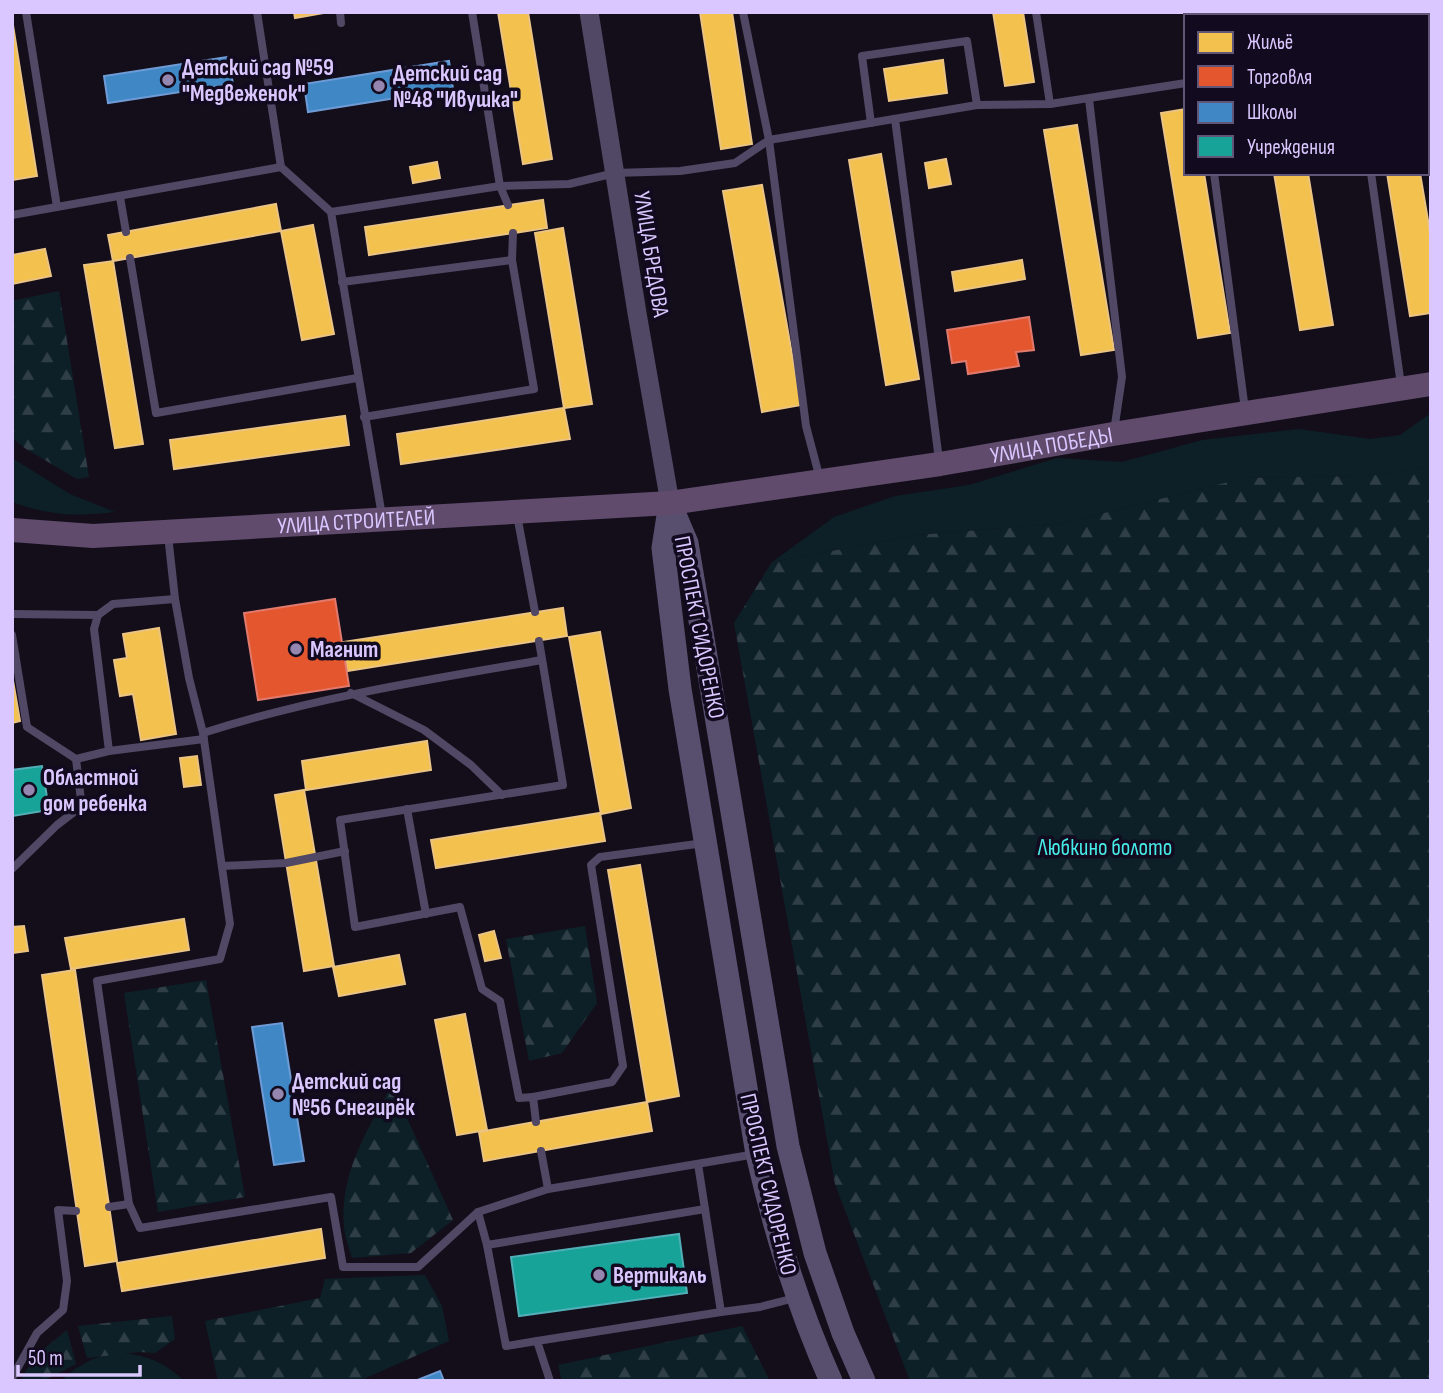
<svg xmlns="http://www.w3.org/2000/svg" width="1443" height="1393" font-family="'Sofia Sans Condensed',sans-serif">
<defs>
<pattern id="forest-firs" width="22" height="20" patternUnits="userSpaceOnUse" patternTransform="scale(1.75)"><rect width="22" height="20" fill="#0d2027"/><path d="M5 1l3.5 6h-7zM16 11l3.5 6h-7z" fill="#303f47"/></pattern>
</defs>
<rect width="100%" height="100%" fill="#130e1a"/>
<g fill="#0d2027">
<path d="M 1431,413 L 1431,467 L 1366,476 L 1244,478 L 1064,523 L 918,535 L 772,562 L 834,517 L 895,496 L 969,485 L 1057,458 L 1122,462 L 1202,440 L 1299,429 L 1370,439 L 1400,435 Z"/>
<path d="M 12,458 L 70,494 L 115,512 C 75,517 49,515 12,502 Z"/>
<path d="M 117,1353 C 144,1354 165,1362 184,1381 L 61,1381 C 77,1365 94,1356 117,1353 Z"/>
</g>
<g fill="url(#forest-firs)">
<path d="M 59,291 L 89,477 L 77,479 L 26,449 L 12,438 L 12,301 Z"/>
<path d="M 1431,467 L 1431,1381 L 910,1381 L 835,1184 L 734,623 L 772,562 L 918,535 L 1064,523 L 1244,478 L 1366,476 Z"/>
<path d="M 585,926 L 597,1003 L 562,1053 L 529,1061 L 506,939 Z"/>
<path d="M 206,980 L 245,1197 L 158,1212 L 124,993 Z"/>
<path d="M 392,1085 L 453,1220 L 411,1253 L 352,1258 C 349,1248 345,1237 344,1227 C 339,1175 368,1128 392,1085 Z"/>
<path d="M 425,1275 L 442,1306 L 449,1341 L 359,1381 L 218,1381 L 205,1321 L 320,1298 L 325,1279 Z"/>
<path d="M 172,1316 L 175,1339 L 155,1353 L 140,1352 L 87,1358 L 78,1326 Z"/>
<path d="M 742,1326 L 770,1381 L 562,1381 L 558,1365 Z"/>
<path d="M 67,1330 L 76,1364 L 43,1381 L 20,1381 L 35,1356 Z"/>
</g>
<g fill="#f2c14e" stroke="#ebc383" stroke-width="2">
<path d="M 294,12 L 324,12 L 324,13 L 295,18 Z"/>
<path d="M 498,12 L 528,12 L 552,159 L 523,164 Z"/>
<path d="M 700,12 L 732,12 L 752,144 L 721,149 Z"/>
<path d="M 993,12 L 1023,12 L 1034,82 L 1005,86 Z"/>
<path d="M 1369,12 L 1400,12 L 1401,16 L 1370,16 Z"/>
<path d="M 12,19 L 37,176 L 12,180 Z"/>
<path d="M 943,60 L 947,93 L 889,101 L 884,69 Z"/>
<path d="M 1186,109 L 1186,173 L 1204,173 L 1230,333 L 1198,338 L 1161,113 Z"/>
<path d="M 1077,125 L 1114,350 L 1081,355 L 1044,130 Z"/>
<path d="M 881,154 L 919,379 L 886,385 L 849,160 Z"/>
<path d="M 946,159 L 951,184 L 929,188 L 925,163 Z"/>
<path d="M 437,162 L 440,178 L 413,183 L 410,167 Z"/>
<path d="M 1274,173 L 1308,173 L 1333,325 L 1300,330 Z"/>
<path d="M 1387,173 L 1420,173 L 1431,238 L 1431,313 L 1410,316 Z"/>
<path d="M 762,185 L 801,405 L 762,412 L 723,191 Z"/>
<path d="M 543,200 L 547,228 L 369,255 L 365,227 Z"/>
<path d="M 276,204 L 281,231 L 113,261 L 108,235 Z"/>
<path d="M 313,225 L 334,334 L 302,340 L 281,231 Z"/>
<path d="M 563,228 L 592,404 L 564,408 L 535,233 Z"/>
<path d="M 45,249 L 51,276 L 12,284 L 12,255 Z"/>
<path d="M 1022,260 L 1025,279 L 955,291 L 952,272 Z"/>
<path d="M 113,261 L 143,444 L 115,448 L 84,265 Z"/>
<path d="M 564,408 L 570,439 L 401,464 L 397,434 Z"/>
<path d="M 345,416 L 349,445 L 174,469 L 170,440 Z"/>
<path d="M 563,608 L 567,636 L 347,671 L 343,642 Z"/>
<path d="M 159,628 L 176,734 L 141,740 L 133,694 L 120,696 L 114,660 L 127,658 L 123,634 Z"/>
<path d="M 600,632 L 631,808 L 601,814 L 569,637 Z"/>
<path d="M 12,675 L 20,721 L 12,723 Z"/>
<path d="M 427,741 L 431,770 L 306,790 L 302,761 Z"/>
<path d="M 197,756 L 201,785 L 184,787 L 180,758 Z"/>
<path d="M 304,790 L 334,966 L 304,971 L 275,795 Z"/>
<path d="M 600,813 L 605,841 L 436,868 L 431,840 Z"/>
<path d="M 640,865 L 679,1096 L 647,1102 L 608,870 Z"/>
<path d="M 184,919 L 189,950 L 71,969 L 65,938 Z"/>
<path d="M 24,926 L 28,951 L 12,953 L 12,927 Z"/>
<path d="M 494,931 L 501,958 L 485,961 L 479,935 Z"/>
<path d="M 399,955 L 405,984 L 339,996 L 333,967 Z"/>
<path d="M 75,970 L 117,1261 L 85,1266 L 42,975 Z"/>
<path d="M 465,1014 L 487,1130 L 457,1135 L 435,1020 Z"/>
<path d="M 647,1102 L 652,1131 L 484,1161 L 479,1132 Z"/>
<path d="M 321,1229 L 325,1258 L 122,1291 L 117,1263 Z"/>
</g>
<g fill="#e4572e" stroke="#e1796d" stroke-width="2">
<path d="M 1029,317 L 1034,350 L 1016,352 L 1019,366 L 968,374 L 966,361 L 952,363 L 947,330 Z"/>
<path d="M 335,599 L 349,686 L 258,700 L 244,613 Z"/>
</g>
<g fill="#3f88c5" stroke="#6e9bd6" stroke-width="2">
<path d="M 228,57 L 233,84 L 108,103 L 104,76 Z"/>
<path d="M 449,61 L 453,89 L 308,112 L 304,84 Z"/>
<path d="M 282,1023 L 304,1161 L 274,1165 L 252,1027 Z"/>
<path d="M 440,1371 L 444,1381 L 415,1381 Z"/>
</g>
<g fill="#17a398" stroke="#52aeb7" stroke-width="2">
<path d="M 42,766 L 49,810 L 12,816 L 12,770 Z"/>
<path d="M 679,1234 L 687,1293 L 519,1316 L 511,1257 Z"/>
</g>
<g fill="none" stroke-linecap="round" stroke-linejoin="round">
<g stroke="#504864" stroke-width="8">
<path d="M 26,12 L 57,207"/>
<path d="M 257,12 L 281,167"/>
<path d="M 340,12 L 341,23"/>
<path d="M 472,12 L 500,186 L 508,205"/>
<path d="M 743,12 L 769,140 L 806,426 L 820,479"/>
<path d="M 1036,12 L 1050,104"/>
<path d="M 1350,12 L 1351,16"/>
<path d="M 1294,16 L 1294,12"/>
<path d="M 1427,49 L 1431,48"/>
<path d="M 1089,99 L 1122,377 L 1114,431"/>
<path d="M 895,119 L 939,460"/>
<path d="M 871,123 L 862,56 L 967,41 L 977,105"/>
<path d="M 1214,173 L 1245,410"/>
<path d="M 1371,173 L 1401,385"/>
<path d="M 120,197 L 126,232"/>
<path d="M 331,212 L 382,516"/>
<path d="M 12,215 L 281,167 L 331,212 L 500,186 L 569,184 L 615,173 L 680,171 L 735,163 L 769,140 L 977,105 L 1050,104 L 1186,83"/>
<path d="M 130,258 L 156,413 L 357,378"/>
<path d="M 342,282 L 512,260"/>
<path d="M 364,417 L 534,389 L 512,260 L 513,233"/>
<path d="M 517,515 L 535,612"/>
<path d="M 168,535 L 175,599 L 189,678 L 203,733 L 230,924 L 220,959 L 97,981 L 129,1204 L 140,1228 L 331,1197 L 343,1267 L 418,1267 L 478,1212 L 548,1189 L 756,1154"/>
<path d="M 12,614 L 98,615"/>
<path d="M 12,635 L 27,727 L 76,759 L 109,751 L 94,629 L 98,615 L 113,604 L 175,599"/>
<path d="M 351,693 L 424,730 L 471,765 L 502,795"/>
<path d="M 203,733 C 316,697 426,680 542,660"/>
<path d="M 109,751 L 204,739"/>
<path d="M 407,809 L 426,914"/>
<path d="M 222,866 L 286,863 L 345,851"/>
<path d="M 12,869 L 57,825 L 74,812 L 81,800 L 76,759"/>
<path d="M 533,1097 L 612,1082 L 623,1066 L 591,865 L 600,857 L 704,843"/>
<path d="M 536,1122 L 533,1097 L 519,1098 L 500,1001 L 482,989 L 460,907 L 355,927 L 340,820 L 563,785 L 539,641"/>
<path d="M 541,1151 L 548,1189"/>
<path d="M 698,1164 L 721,1312 L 760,1307 L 795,1298"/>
<path d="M 109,1207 L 129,1204"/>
<path d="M 478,1212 L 487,1245"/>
<path d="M 537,1341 L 506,1346 L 487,1245 L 705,1209"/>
<path d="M 12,1378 L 37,1333 L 63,1310 L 67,1281 L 58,1210 L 76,1211"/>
<path d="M 550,1381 L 537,1341 L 721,1312"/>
</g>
<path stroke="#504864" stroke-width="19" d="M 589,12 L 637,313 L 670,503"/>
<g stroke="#584f6f" stroke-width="23">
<path d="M 670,503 L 687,543 L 788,1146 L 815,1253 L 843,1333 L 864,1381"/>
<path d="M 670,503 L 663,548 L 680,689 L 757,1154 C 775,1233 798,1307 831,1381"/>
</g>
<path stroke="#604b6d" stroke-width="24" id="s1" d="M 12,530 L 93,536 L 670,503 L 940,464 L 1113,434 L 1431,384"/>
</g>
<g fill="#9486af" stroke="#120a1e" stroke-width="2.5">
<circle cx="168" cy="80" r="7"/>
<circle cx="379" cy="86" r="7"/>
<circle cx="296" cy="649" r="7"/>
<circle cx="29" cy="790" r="7"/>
<circle cx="278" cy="1094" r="7"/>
<circle cx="599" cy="1275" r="7"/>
</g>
<g text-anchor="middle" stroke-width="7" stroke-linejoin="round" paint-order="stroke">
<g font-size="23" font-weight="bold" fill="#dac7ff" stroke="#120a1e" text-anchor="start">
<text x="182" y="75">Детский сад №59<tspan x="182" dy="26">"Медвеженок"</tspan></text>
<text x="393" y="81">Детский сад<tspan x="393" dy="26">№48 "Ивушка"</tspan></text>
<text x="310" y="657">Магнит</text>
<text x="43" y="785">Областной<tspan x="43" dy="26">дом ребенка</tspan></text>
<text x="292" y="1089">Детский сад<tspan x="292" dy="26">№56 Снегирёк</tspan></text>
<text x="613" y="1283">Вертикаль</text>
</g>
<g font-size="23" fill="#dac7ff" stroke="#120a1e">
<text transform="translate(652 254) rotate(81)" y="8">УЛИЦА БРЕДОВА</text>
<text dy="8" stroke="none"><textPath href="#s1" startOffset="1045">УЛИЦА ПОБЕДЫ</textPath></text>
<text dy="8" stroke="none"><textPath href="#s1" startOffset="345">УЛИЦА СТРОИТЕЛЕЙ</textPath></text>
<text transform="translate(700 627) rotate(79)" y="8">ПРОСПЕКТ СИДОРЕНКО</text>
<text transform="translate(769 1184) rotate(77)" y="8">ПРОСПЕКТ СИДОРЕНКО</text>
</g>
<g font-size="23" fill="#46ece7" stroke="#120a1e">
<text x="1105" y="855">Любкино болото</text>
</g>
</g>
<rect width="1443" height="1393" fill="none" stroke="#dac7ff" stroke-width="28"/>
<rect x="1184" y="14" width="245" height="161" fill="#120a1e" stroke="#625678" stroke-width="2"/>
<rect x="1198" y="32" width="35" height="21" fill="#f2c14e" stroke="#625678" stroke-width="2"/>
<text x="1247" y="49" font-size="21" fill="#dac7ff">Жильё</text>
<rect x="1198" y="66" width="35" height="21" fill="#e4572e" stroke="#625678" stroke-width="2"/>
<text x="1247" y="84" font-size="21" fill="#dac7ff">Торговля</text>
<rect x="1198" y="102" width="35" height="21" fill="#3f88c5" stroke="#625678" stroke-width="2"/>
<text x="1247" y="119" font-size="21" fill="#dac7ff">Школы</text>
<rect x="1198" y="136" width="35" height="21" fill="#17a398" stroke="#625678" stroke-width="2"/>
<text x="1247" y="154" font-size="21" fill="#dac7ff">Учреждения</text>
<path d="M18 1365v10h122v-10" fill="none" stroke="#dac7ff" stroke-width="3.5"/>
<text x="28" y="1365" font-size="21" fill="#dac7ff" stroke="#120a1e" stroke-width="5" paint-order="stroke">50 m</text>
</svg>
